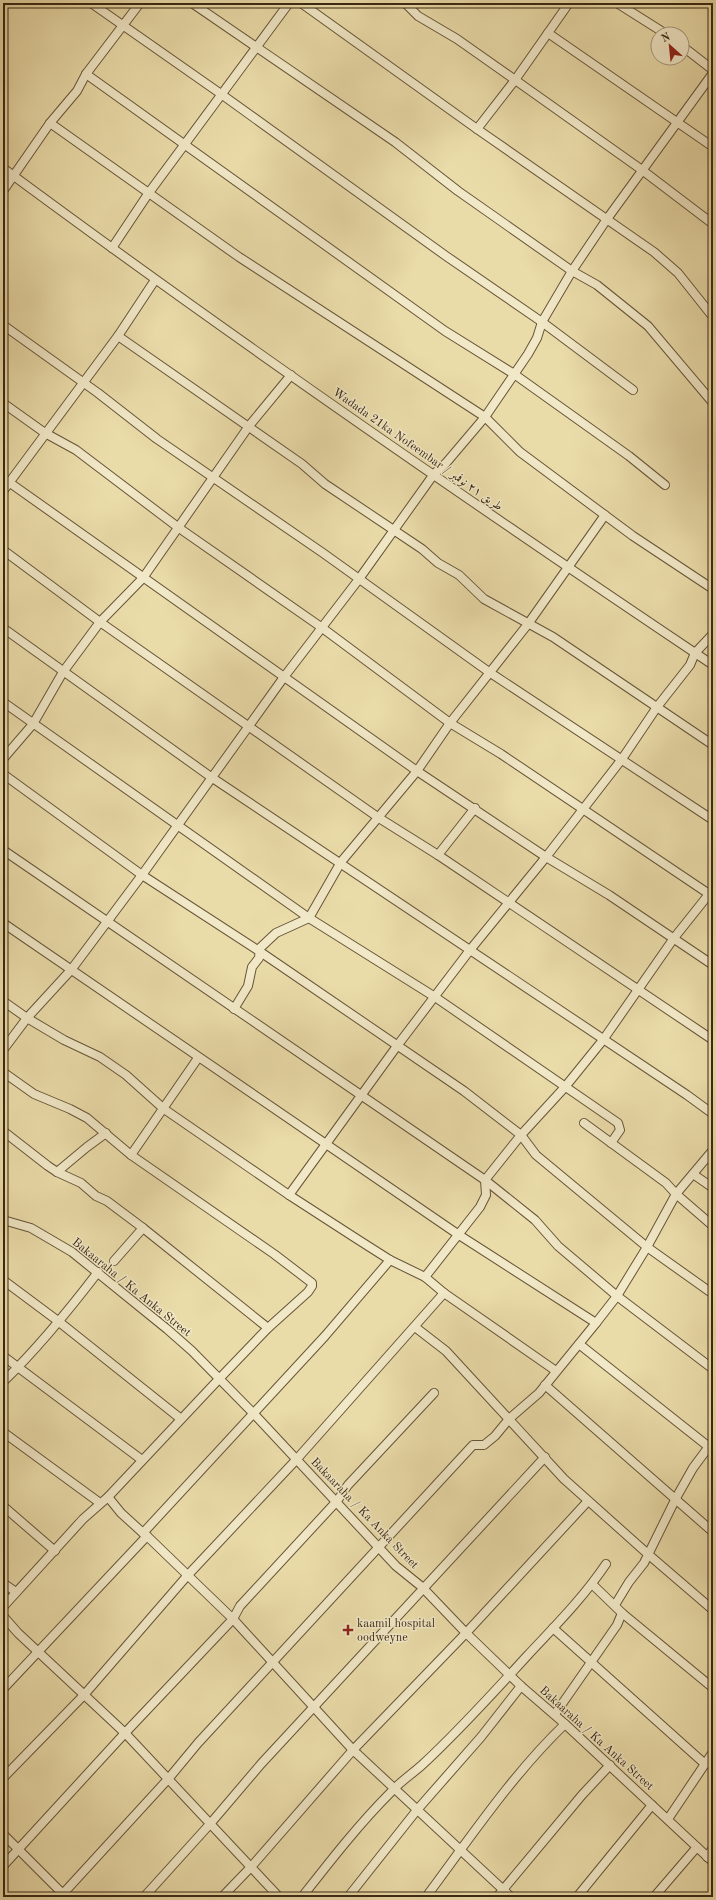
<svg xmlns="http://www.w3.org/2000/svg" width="716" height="1900" font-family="'Old Standard TT',Amiri,serif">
<rect width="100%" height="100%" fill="#eadca9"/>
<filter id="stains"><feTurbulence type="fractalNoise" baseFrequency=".005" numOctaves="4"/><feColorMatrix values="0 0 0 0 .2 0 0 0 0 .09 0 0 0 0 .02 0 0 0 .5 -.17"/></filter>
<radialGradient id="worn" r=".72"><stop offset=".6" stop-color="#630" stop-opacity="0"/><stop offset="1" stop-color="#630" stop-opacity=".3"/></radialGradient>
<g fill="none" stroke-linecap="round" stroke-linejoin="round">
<defs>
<g id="minor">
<path d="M 91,3 L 221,94 L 446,256 L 542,322 L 633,390"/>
<path d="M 192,3 L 395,142 L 458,191 L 572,271 L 597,285 L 648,326 L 713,403"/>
<path d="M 301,3 L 477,129 L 654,252 L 678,273 L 713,317"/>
<path d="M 405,3 L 418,16 L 457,39 L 511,77 L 642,170 L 713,224"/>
<path d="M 617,3 L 666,34"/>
<path d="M 548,33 L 713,147"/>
<path d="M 682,46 L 713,70"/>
<path d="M 86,74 L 445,331 L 514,374 L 629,456 L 665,485"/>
<path d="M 50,123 L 239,257 L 485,417 L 528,354 L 537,338 L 542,322 L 572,271 L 607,219 L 713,73"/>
<path d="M 477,129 L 515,80 L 569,3"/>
<path d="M 3,168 C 235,340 473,504 713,665"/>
<path d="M 3,191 L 50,123 L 77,91 L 86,74 L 140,3"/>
<path d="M 112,248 L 148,194 L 289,3"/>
<path d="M 3,325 L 98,393 L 157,439 L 323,553 L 489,672 L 713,820"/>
<path d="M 118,336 L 302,464 L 325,484 L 422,549 L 438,563 L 459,575 L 484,599 L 553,637 L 713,745"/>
<path d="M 3,403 L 45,433 L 76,450 L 179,528 L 321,627 L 450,723 L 501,754 L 712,896"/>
<path d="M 3,478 L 417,771 L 546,857 L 609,895 L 713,965"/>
<path d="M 3,491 L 118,336 L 155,280"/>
<path d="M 3,550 L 100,622 L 379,818 L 438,855 L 713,1040"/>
<path d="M 3,628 L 211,777 L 687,1095 L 713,1114"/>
<path d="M 3,702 L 309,918 L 435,997 L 618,1123 L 620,1130 L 611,1143"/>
<path d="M 3,759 L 33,724 L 63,672 L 100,622 L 143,578 L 249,426 L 291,375"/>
<path d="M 3,774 L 142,875 L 259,951 L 464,1091 L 521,1135 L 565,1087 L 603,1040 L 674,938 L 713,889"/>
<path d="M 3,850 L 485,1180 L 521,1135 L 536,1155 L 647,1247 L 713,1294"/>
<path d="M 438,855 L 475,808"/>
<path d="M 3,923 L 459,1235 L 596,1323 L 617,1296 L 647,1247 L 676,1194 L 713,1150"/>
<path d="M 3,1001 L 27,1018 L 64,1040 L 100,1057 L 126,1075 L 164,1109 L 289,1195 L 357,1239 L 390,1260 L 425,1277 L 444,1293 L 556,1371"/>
<path d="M 234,1009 L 248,986 L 252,967 L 259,958 L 260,948 L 276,933 L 309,918 L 341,862 L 417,771 L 450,723 L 528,624 L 605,515"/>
<path d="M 3,1050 L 27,1018 L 71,970 L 142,875 L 284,677 L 359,579 L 434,474 L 446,463 L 485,417 L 520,452 L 633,536 L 713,589"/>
<path d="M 3,1072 L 34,1094 L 70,1109 L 87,1118 L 131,1155 L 274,1254 L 312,1283 L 312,1286 L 308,1292 L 268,1328 L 219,1379 L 108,1497 L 83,1519 L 3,1607"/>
<path d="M 584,1123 L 666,1183 L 676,1194 L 713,1226"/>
<path d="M 3,1131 L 48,1166 L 57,1172 L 81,1183 L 96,1196 L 107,1201 L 143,1228 L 268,1328"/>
<path d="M 131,1155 L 198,1058"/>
<path d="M 57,1172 L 87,1147 L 106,1133"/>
<path d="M 693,1174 L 713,1188"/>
<path d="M 485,1180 L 535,1220 L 558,1246 L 617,1296 L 713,1369"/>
<path d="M 289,1195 L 397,1046 L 470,950 L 546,857 L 622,759 L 657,707 L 690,665 L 695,653 L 713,634"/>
<path d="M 3,1220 L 31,1228 L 72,1252 L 167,1329 L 192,1351 L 254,1414 L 396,1566 L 422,1587 L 466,1633 L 521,1686 L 565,1724 L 713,1862"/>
<path d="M 114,1261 L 143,1228"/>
<path d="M 425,1277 L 480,1207 L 486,1195 L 485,1180"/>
<path d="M 3,1280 L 58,1321 L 181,1419"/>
<path d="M 415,1327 L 446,1351 L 564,1479 L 649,1555 L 713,1610"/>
<path d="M 579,1344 L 709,1447"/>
<path d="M 3,1356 L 142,1460"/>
<path d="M 3,1382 C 37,1349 69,1310 98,1272"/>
<path d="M 545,1385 L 713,1532"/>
<path d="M 3,1432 L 100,1503"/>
<path d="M 108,1497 L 121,1513 L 143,1533"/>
<path d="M 3,1506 L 55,1551"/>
<path d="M 147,1536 L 233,1619 L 353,1750 L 511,1897"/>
<path d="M 3,1583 L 16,1592"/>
<path d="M 592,1584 L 622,1613 L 713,1688"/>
<path d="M 615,1605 L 629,1582 L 644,1563 L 676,1498 L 693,1468 L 713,1441"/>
<path d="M 3,1616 L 18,1633 L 125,1733 L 279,1897"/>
<path d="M 553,1628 L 705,1764"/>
<path d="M 3,1689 L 147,1536 L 143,1533 L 325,1336 L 390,1260"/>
<path d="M 555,1714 L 617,1625 L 622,1613"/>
<path d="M 3,1778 L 84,1695 L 187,1576 L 296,1460 L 444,1293"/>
<path d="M 668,1819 L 713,1752"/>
<path d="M 3,1834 L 66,1897"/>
<path d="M 707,1857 L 713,1848"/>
<path d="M 3,1866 L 125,1733 L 233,1619 L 240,1606 L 337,1501 L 348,1485 L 434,1393"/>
<path d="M 60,1897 L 169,1778 L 198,1743 L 473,1445 L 484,1445 L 495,1436 L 509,1419 L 539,1393 L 596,1323"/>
<path d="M 144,1897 L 210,1824 L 261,1764 L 545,1457"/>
<path d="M 222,1897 L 251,1867 L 353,1750 L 466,1633 L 588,1501"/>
<path d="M 302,1897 C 331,1860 359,1824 392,1791 C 401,1781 412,1774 422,1765 C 459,1731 493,1693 527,1656 C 555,1626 583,1598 606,1564"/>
<path d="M 348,1897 L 417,1810 L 481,1737 L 521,1686"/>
<path d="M 426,1897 C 470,1838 512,1775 565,1724"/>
<path d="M 497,1897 L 582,1795 L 610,1765"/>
<path d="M 577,1897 L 652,1805"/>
<path d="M 654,1897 L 697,1847"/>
</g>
</defs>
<use href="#minor" stroke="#665438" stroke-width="10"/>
<use href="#minor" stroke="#f1e8c7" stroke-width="8"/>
</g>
<path fill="#8f2418" stroke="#f1e8c7" stroke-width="1.5" d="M346 1624h4v4h4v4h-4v4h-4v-4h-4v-4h4z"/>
<g text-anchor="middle" stroke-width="3" stroke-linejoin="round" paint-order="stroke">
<g font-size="12" fill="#3a2712" stroke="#f1e8c7">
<text transform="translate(418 449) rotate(35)" y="4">Wadada 21ka Nofeembar / طريق ٢١ نوفمبر</text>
<text transform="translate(132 1287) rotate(39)" y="4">Bakaaraha / Ka Anka Street</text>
<text transform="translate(365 1513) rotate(46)" y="4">Bakaaraha / Ka Anka Street</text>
<text transform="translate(597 1738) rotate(42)" y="4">Bakaaraha / Ka Anka Street</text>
</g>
<g font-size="12" fill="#3a2712" stroke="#f1e8c7" text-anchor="start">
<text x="357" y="1627">kaamil hospital<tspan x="357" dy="14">oodweyne</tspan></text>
</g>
</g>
<rect width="716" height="1900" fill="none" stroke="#eadca9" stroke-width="16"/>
<rect x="4" y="4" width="708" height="1892" fill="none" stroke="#3a2712" stroke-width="2"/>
<rect x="8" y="8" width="700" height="1884" fill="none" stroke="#3a2712"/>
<g transform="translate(670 46) rotate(333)"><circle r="19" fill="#f1e8c7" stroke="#a89b7f"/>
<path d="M0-3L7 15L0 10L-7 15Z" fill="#8f2418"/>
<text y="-6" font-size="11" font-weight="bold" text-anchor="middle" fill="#3a2712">N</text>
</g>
<rect width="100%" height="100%" filter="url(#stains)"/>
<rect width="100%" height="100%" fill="url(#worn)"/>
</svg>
